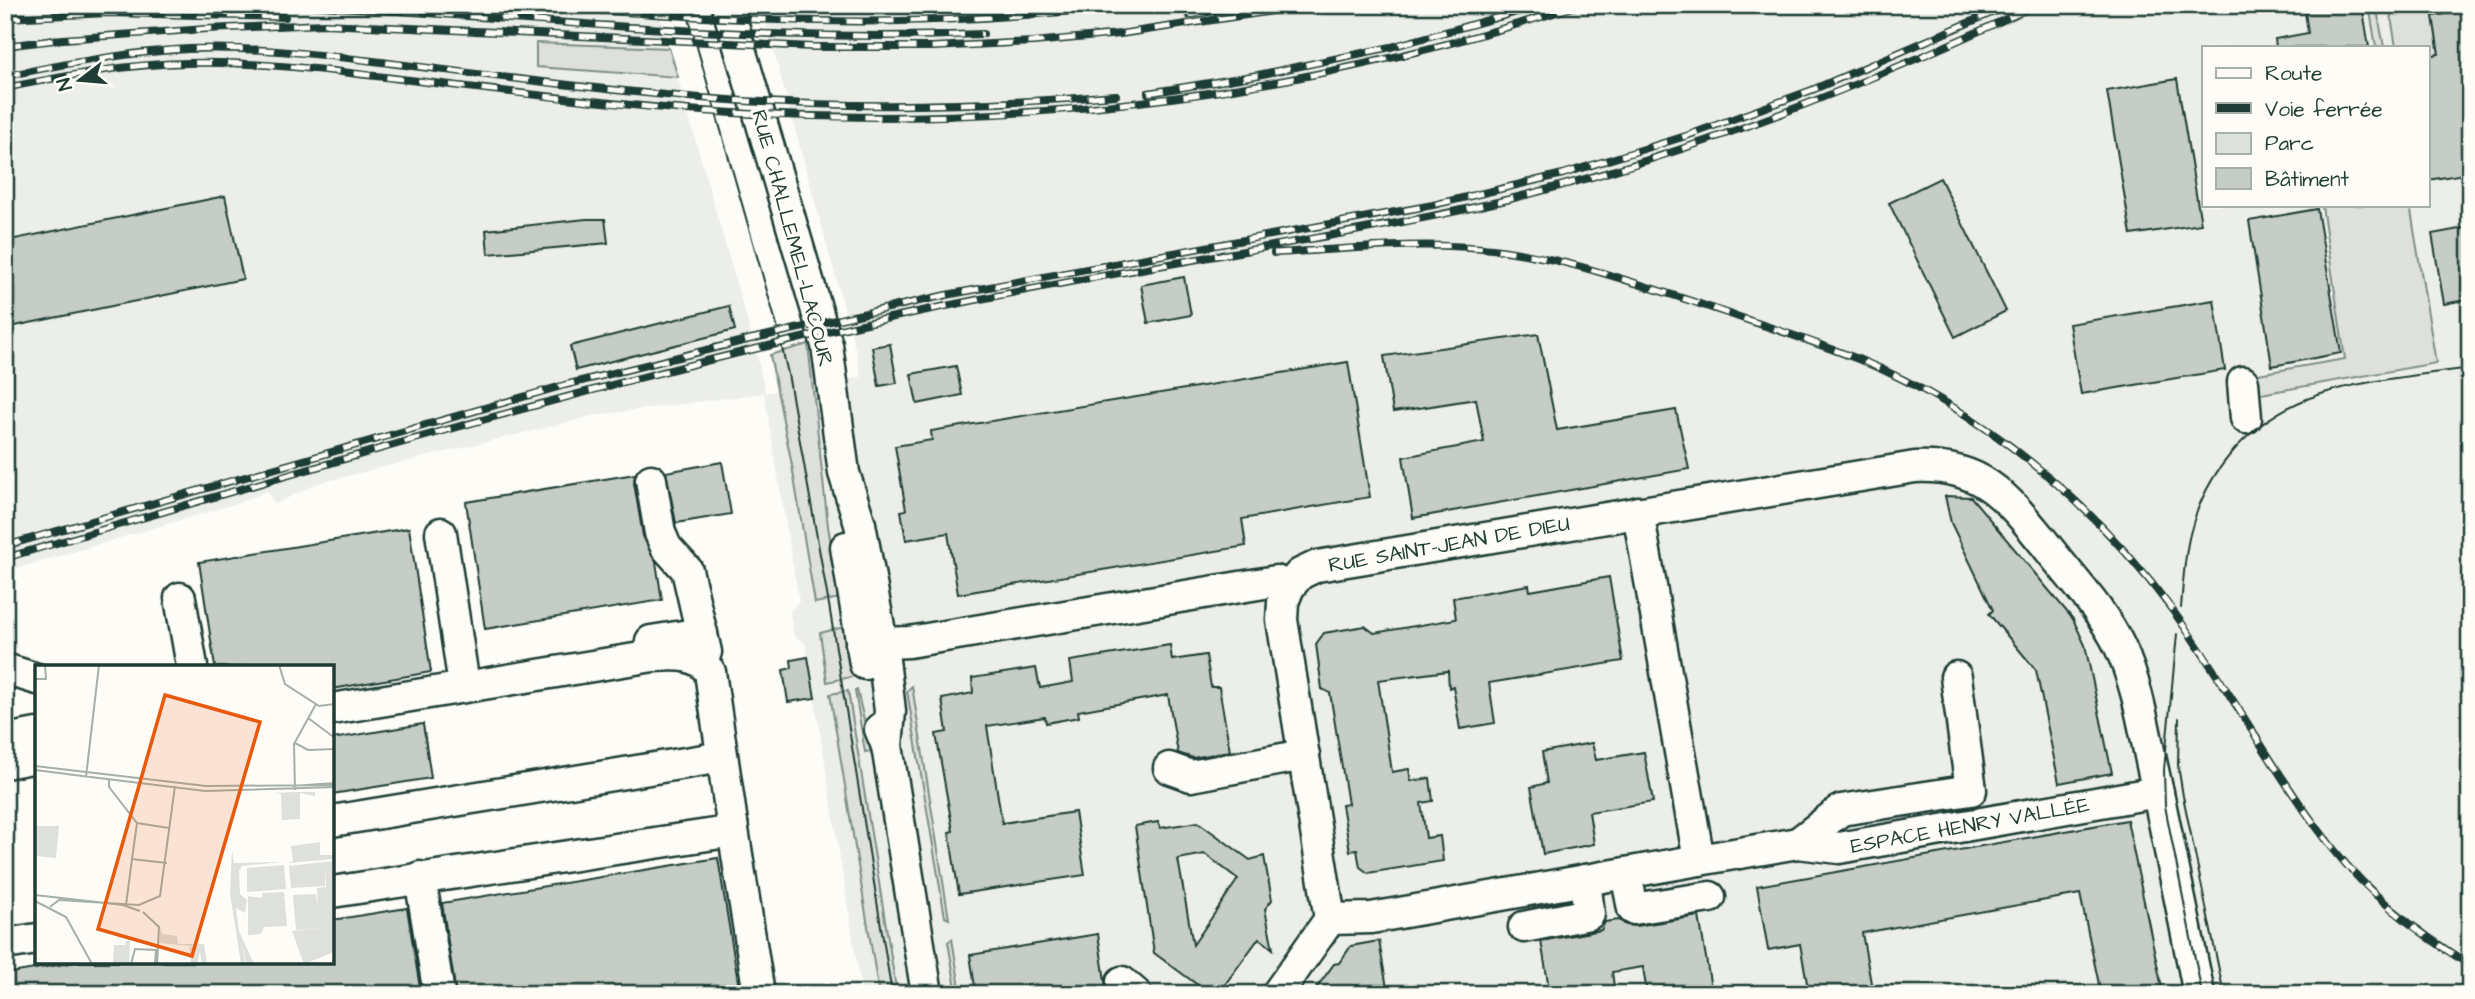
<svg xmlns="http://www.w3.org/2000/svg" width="2475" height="999" font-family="'Architects Daughter',sans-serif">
<rect width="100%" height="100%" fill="#fdfcf7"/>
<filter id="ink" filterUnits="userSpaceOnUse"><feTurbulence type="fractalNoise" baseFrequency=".0143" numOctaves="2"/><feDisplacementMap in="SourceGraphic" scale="14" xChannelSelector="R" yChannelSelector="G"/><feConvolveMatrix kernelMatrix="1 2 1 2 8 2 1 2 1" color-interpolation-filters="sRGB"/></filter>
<g filter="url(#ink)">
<path fill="#eceee9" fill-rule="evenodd" d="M 5,5 L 657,5 L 757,356 L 765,393 L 861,377 L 857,355 L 761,5 L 2470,5 L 2470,994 L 862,994 L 808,657 L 805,643 L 794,636 L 790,612 L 799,601 L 764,393 L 597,415 L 318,483 L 275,504 L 267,491 L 241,502 L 5,572 ZM 2204,47 L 2428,47 L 2428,205 L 2204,205 Z"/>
<g fill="#dde0db" stroke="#7e8e88" stroke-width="2">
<path d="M 2369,5 L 2376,5 L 2384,47 L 2376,47 Z"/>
<path d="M 2389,5 L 2470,5 L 2470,10 L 2433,16 L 2439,54 L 2428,56 L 2428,47 L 2396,47 Z"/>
<path d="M 536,43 L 669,48 L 678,77 L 536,67 Z"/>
<path d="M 2330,205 L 2410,205 L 2436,363 L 2255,395 L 2252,375 L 2345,359 L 2322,206 Z"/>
<path d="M 808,344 L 828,526 L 840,598 L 815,603 L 791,460 L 770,355 Z"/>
<path d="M 844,627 L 855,676 L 827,682 L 820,633 Z"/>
<path d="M 912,686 L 949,919 L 945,917 L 907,691 Z"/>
<path d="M 857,690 L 871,751 L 865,752 L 855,691 Z"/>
<path d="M 848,691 L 897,994 L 879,994 L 830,694 Z"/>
<path d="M 952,939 L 961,994 L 957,994 L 948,942 Z"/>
</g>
<g fill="#c6cdc7" stroke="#1f3d34" stroke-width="2" fill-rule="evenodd">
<path d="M 2304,5 L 2362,5 L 2369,47 L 2276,47 L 2275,39 L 2308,33 Z"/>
<path d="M 2470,10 L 2470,173 L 2428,180 L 2428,56 L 2439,54 L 2433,16 Z"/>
<path d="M 2177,79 L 2201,224 L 2131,235 L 2107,91 Z"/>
<path d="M 1940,178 L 2006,311 L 1955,337 L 1889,203 Z"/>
<path d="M 225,196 L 243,279 L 5,328 L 5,241 Z"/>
<path d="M 2317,209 L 2341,353 L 2272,366 L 2249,221 Z"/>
<path d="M 586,219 L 605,219 L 608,243 L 488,254 L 486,230 Z"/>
<path d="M 2470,227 L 2470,299 L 2444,304 L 2432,234 Z"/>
<path d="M 1184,277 L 1191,315 L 1148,323 L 1141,285 Z"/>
<path d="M 2214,300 L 2225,370 L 2081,394 L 2069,324 Z"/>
<path d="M 729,306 L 735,330 L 576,370 L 570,346 Z"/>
<path d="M 1538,334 L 1557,430 L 1676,410 L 1689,469 L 1413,518 L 1403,457 L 1484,442 L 1476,399 L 1393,412 L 1384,356 Z"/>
<path d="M 890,344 L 897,383 L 879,386 L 872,347 Z"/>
<path d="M 1348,362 L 1370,497 L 1242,519 L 1246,546 L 958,594 L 948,533 L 906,540 L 901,511 L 906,510 L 895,446 L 932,440 L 931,431 Z"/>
<path d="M 956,366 L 962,395 L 917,404 L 911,374 Z"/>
<path d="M 722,462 L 731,514 L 676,523 L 666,472 Z"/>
<path d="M 635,474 L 634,483 L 643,536 L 656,562 L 662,600 L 485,629 L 466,502 Z"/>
<path d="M 1945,496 L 1971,497 L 2073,619 L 2085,645 L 2112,773 L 2059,783 L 2036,670 L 1989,614 L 1993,610 L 1951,523 Z"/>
<path d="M 409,528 L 431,672 L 332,689 L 332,667 L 215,667 L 199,562 Z"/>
<path d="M 1609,577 L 1623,661 L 1489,683 L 1495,723 L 1460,729 L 1453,686 L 1449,688 L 1448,671 L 1378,680 L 1392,772 L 1409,769 L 1411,781 L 1430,778 L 1433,801 L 1421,803 L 1426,838 L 1440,836 L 1443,861 L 1368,873 L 1360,867 L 1357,850 L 1350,851 L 1342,805 L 1348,804 L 1330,693 L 1322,689 L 1316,644 L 1324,633 L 1365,626 L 1374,633 L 1456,619 L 1453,598 L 1529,585 L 1530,591 Z"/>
<path d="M 1170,645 L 1172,660 L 1206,655 L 1211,687 L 1219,687 L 1230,751 L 1193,758 L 1178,753 L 1168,695 L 1078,711 L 1079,717 L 1046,723 L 1045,717 L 987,726 L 1002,823 L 1075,812 L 1085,875 L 959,894 L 949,832 L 953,831 L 936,734 L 947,732 L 942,699 L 973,693 L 972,678 L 1036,668 L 1040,688 L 1073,682 L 1070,661 Z"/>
<path d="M 808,657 L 815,698 L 788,702 L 783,670 L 792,668 L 791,660 Z"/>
<path d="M 423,724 L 431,778 L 332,794 L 332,739 Z"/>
<path d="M 1592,743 L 1596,760 L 1644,752 L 1653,802 L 1589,812 L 1594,844 L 1543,854 L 1531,787 L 1547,783 L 1542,752 Z"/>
<path d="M 2127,820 L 2162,988 L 2135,994 L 2101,994 L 2080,894 L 1862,933 L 1873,994 L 1809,994 L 1800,944 L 1768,950 L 1757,886 Z"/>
<path d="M 1158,822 L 1160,828 L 1198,822 L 1250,860 L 1264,856 L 1272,900 L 1265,909 L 1273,949 L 1259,938 L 1218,994 L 1210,994 L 1154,953 L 1135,826 ZM 1205,854 L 1238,879 L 1193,945 L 1178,859 Z"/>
<path d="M 718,858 L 740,994 L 456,994 L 442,903 Z"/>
<path d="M 407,908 L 421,994 L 5,994 L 5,974 L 76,962 L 332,962 L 332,920 Z"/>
<path d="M 1699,916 L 1712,994 L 1647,994 L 1643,967 L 1612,972 L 1615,994 L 1550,994 L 1541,941 L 1601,930 L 1605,922 L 1619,920 L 1626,925 L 1636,926 Z"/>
<path d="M 1098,934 L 1107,994 L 976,994 L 970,955 Z"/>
<path d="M 1379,941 L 1388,994 L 1312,994 L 1334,964 L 1339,963 L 1351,946 Z"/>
</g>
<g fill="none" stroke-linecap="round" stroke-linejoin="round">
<defs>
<g id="minor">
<path d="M 727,5 L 827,345 L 844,473 L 860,524 L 882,643 L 890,711 L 887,746"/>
<path d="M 2243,382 L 2246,418"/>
<path d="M 651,480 L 660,533 L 666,547 L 687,570 L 706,652"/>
<path d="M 441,533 L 462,672"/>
<path d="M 846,547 L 865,664"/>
<path d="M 180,598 L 192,666"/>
<path d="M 651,641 L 702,633"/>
<path d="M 861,644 L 909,642 L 1276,581 L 1289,587 L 1300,574 L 1317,566 L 1915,467 C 1981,464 2006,496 2045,544 C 2070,577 2102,609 2120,647 C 2138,686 2144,729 2153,770 C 2169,844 2184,919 2199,994"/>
<path d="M 5,669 L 37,679"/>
<path d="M 332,709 L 653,656 C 676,655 696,652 710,672 L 732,823 L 729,829 L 721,833 L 332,892"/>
<path d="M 880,729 L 887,746 L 927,994"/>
<path d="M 5,740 L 37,734"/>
<path d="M 5,763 L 37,757"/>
<path d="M 1169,768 L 1191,776 L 1304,755"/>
<path d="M 332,821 L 722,757"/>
<path d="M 732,823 L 759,994"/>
<path d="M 1798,843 L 1841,810 L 1971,790 L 1956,677"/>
<path d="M 1699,860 L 1798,843 L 1839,848 L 2158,792"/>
<path d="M 1626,873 L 1633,909 L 1710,897"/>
<path d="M 420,877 L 439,994"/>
<path d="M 1330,919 L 1371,918 L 1699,860 L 1638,512"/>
<path d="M 1524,927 L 1589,914 L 1585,880"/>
<path d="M 5,944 L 37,939"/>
<path d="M 1122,982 L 1136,994"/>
<path d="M 1277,994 L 1330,919 L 1282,620 L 1283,602 L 1289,587"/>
</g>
</defs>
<use href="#minor" stroke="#1f3d34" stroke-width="35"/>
<use href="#minor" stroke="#fdfcf7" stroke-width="30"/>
<g stroke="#1f3d34" stroke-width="2">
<path d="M 685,5 L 777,326 L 788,374 L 829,605 L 892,994"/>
<path d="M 2181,608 C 2183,584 2184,558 2190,534 C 2206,469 2254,416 2318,395 C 2362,380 2423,375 2470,368"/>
<path d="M 2177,634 L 2164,770 L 2165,806 L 2202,994"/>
<path d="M 2179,718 L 2178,765 L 2183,796 L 2224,994"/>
</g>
<defs>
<g id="rail">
<path d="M 309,5 C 534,19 758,43 983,34"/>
<path d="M 527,5 C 624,12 722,20 820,21 C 923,23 1027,17 1129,5"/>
<path d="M 700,5 L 872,10 L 999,5"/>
<path d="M 1189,15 L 1251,5"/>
<path d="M 5,18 L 108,13 L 285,17"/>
<path d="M 5,46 L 63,39 L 206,29 L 325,24 L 814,47 L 933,47 L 1033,42 L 1120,34 L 1312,5"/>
<path d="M 5,76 C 65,64 127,52 188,49 C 255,46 323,55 389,63 C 471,73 553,84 635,92 C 795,109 956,109 1116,95"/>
<path d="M 5,88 C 65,76 126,64 187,63 C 264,61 341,72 418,81 C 508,92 598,103 688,110 C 996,133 1285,101 1579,5"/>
<path d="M 1148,93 L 1258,75 L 1391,47 L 1542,5"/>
<path d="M 1274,253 C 1342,250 1413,241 1482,248 C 1556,255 1626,280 1697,303 C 1750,321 1805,338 1858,359 C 1983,410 2093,502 2173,611 C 2230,688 2274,775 2335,851 C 2372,898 2420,934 2470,965"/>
<path d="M 5,546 L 565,385 L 751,339 L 946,295 L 1433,205 L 1563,174 L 1689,135 L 1812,90 L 2010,5"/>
<path d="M 5,558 C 287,476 568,390 854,326 C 985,296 1117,273 1250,250 C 1336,234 1424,220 1510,199 C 1692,154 1867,84 2036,5"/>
</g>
</defs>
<use href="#rail" stroke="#1f3d34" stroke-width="8"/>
<use href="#rail" stroke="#fdfcf7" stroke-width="5" stroke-dasharray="16" stroke-linecap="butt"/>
</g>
</g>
<g text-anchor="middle" stroke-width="7" stroke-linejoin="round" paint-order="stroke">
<g font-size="21" fill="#1f3d34" stroke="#fdfcf7">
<text transform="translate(793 238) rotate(75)" y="7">RUE CHALLEMEL-LACOUR</text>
<text transform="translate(1449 544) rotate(-10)" y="7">RUE SAINT-JEAN DE DIEU</text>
<text transform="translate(1970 825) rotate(-10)" y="7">ESPACE HENRY VALLÉE</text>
</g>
</g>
<g transform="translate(35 665)">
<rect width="299" height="299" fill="#fdfcf7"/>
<path d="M 260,127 L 280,127 L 280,131 L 265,128 L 265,154 L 247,155 L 246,129 L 240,128 ZM 0,161 L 24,161 L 21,193 L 0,191 ZM 285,177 L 285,190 L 299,190 L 299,194 L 253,198 L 258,196 L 256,181 ZM 197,185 L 199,198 L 247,197 L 207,201 L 204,206 L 205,229 L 212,235 L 210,248 L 201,243 L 204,266 L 219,299 L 211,299 L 207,277 L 210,299 L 206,299 L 195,228 ZM 299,196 L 299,287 L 269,299 L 257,266 L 284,263 L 261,265 L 258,230 L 281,229 L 283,243 L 282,223 L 291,222 L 290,203 L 290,221 L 256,223 L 254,201 ZM 249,200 L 251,224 L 212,227 L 212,203 ZM 249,227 L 252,261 L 229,262 L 226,269 L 213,270 L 213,231 L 227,233 L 227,228 ZM 126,260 L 127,269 L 142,271 L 143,279 L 169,279 L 172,299 L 167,299 L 165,286 L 162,299 L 156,299 L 154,282 L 165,282 L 124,278 ZM 91,276 L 95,276 L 94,299 L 78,299 L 79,280 L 90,280 Z" fill="#dde0db"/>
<path fill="none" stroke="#a4b0a9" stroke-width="2" d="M 244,0 L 250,19 L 284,41 L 300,39M 0,14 L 11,14 L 10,0M 273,53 L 300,73M 260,78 L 273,85 L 300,84M 0,101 L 171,121 L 300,120M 0,105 L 32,109M 31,109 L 170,126 L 300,122M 51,112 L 64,0M 74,115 L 74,122 L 102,158 L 134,163M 257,121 L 300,118M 260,125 L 259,79 L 281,39M 102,158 L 97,194 L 132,198M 0,230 L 88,240 L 105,246M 0,236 L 31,252 L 57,299M 91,240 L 97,194M 15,242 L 24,235 L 104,240 L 125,231 L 140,121M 108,247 L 124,262 L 122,299M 96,299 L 100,284 L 121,285 L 120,299"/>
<path fill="#e8590c" fill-opacity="0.15" stroke="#e8590c" stroke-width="3.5" d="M 130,30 L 225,57 L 157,291 L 63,264 Z"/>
<rect width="299" height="299" fill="none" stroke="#1f3d34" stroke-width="3.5"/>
</g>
<rect width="2475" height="999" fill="none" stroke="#fdfcf7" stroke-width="28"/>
<rect x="14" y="14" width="2447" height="971" fill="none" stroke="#1f3d34" stroke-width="2.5" filter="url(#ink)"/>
<rect x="2202" y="46" width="228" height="161" fill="#fdfcf7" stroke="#a4b0a9" stroke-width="2"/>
<rect x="2216" y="68" width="35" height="10" fill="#fdfcf7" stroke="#a4b0a9" stroke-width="2"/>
<text x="2265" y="80" font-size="21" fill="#1f3d34">Route</text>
<rect x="2216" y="103" width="35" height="10" fill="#1f3d34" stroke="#a4b0a9" stroke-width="2"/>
<text x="2265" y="116" font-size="21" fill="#1f3d34">Voie ferrée</text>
<rect x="2216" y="133" width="35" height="21" fill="#dde0db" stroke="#a4b0a9" stroke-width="2"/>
<text x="2265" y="150" font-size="21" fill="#1f3d34">Parc</text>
<rect x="2216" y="168" width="35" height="21" fill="#c6cdc7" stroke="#a4b0a9" stroke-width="2"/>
<text x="2265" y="186" font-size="21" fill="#1f3d34">Bâtiment</text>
<g transform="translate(80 80) rotate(254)" stroke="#fdfcf7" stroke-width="5" paint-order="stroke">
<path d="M0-5L12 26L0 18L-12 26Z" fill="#1f3d34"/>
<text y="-10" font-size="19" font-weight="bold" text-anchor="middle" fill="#1f3d34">N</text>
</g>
</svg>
